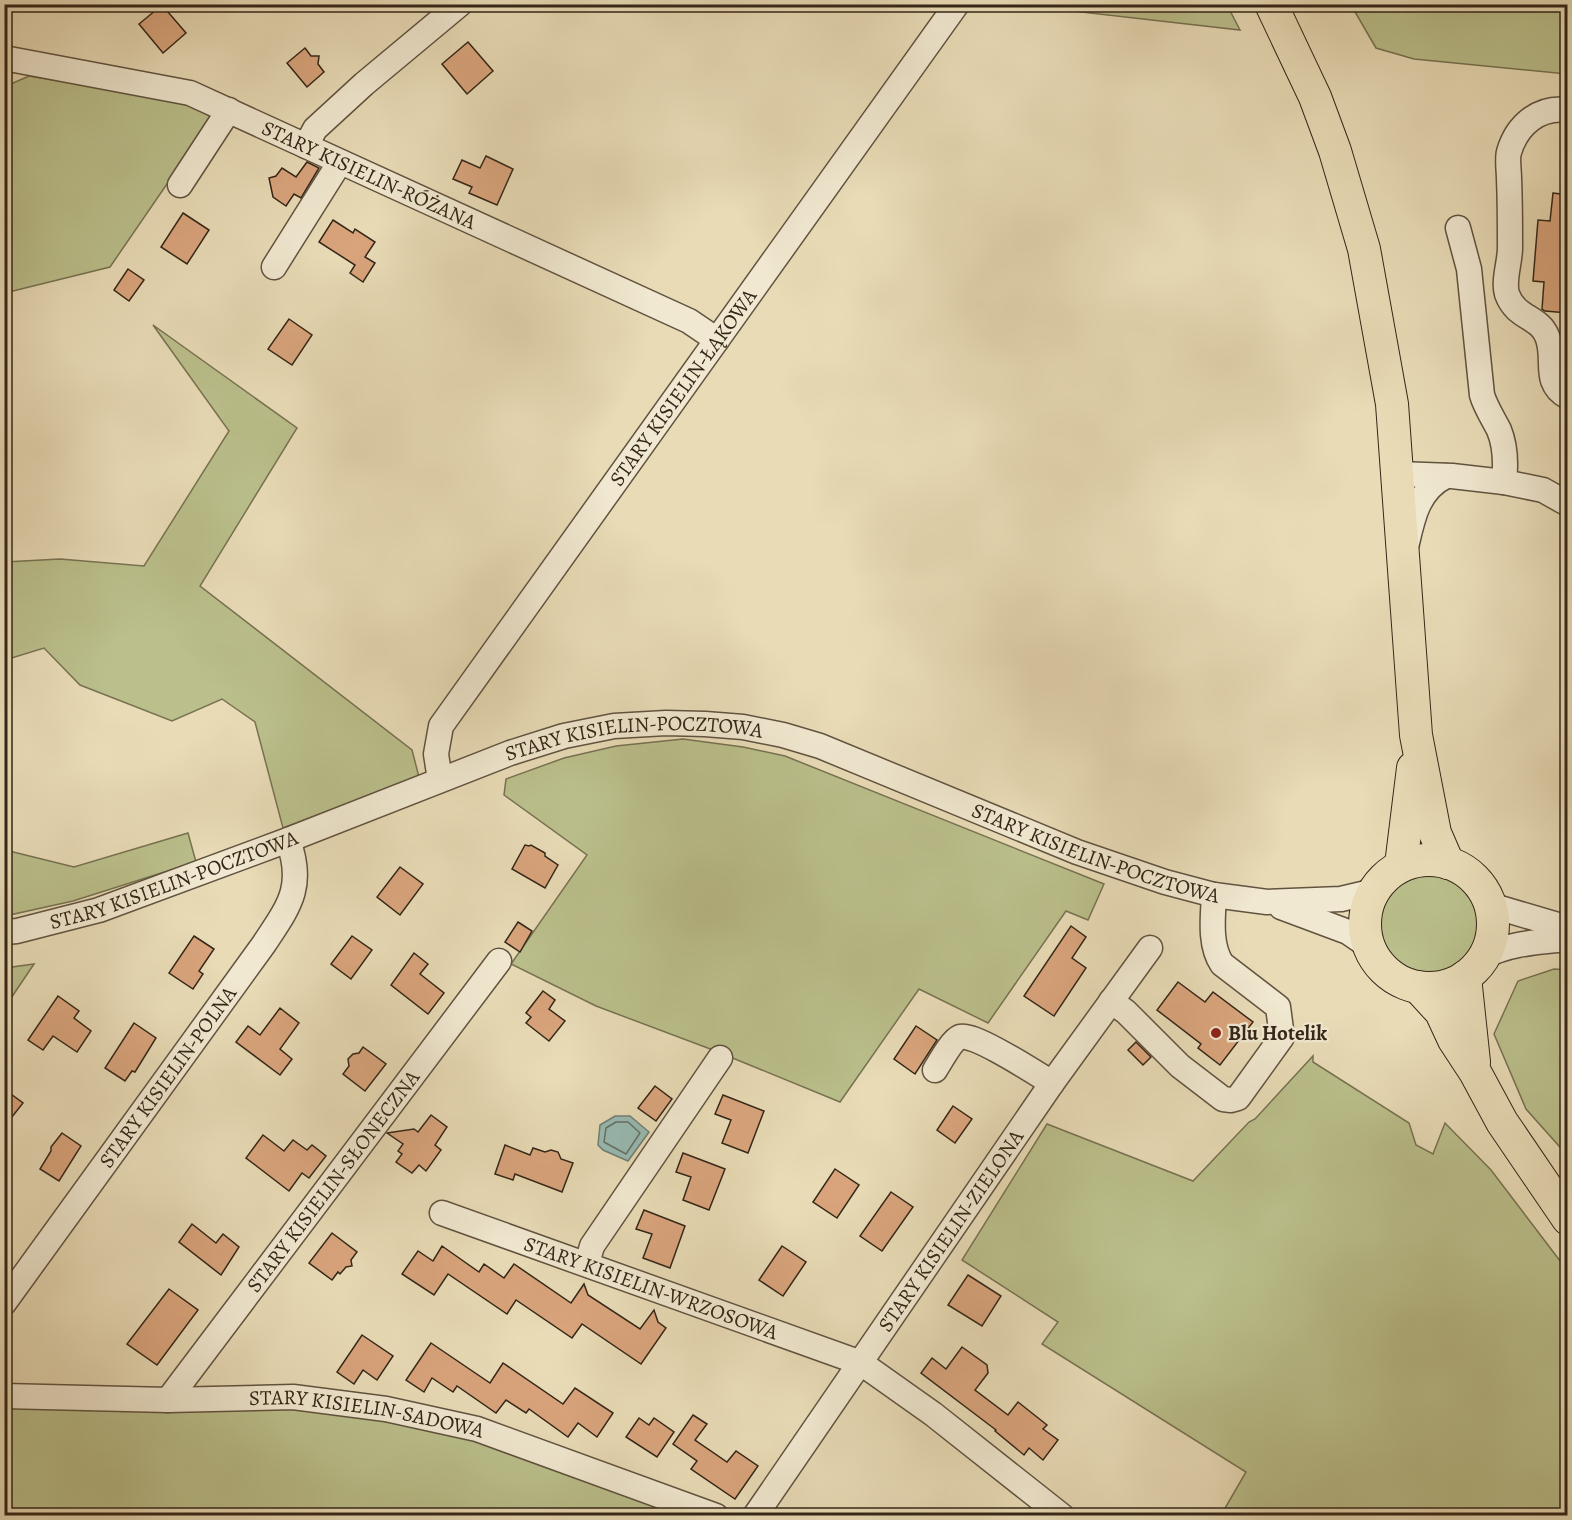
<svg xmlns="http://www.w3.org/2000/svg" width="1572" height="1520" font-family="Alegreya,serif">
<rect width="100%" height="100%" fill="#e8dbb6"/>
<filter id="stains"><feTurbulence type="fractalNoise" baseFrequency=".00333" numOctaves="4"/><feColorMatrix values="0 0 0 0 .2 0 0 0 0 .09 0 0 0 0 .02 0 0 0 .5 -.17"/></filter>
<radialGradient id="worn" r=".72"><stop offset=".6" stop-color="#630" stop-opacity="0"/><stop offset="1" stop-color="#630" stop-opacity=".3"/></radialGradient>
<g fill="#babf8b" stroke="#777252" stroke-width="1.5">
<path d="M 1076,5 L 1227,5 L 1240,30 L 1072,11 Z"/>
<path d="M 1351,5 L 1567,5 L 1567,74 L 1414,59 L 1376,48 Z"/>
<path d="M 29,76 L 190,102 L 215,114 L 110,267 L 13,291 L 4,290 L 4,87 Z"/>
<path d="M 153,325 L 297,428 L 200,586 L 412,750 L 419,777 L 283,828 L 255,722 L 222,699 L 172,721 L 80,685 L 44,648 L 5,660 L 5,562 L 60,559 L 144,566 L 229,431 Z"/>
<path d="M 683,739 L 743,747 L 785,756 L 1104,884 L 1088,920 L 1066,911 L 988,1023 L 919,989 L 840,1102 L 713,1050 L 596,1006 L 511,964 L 587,855 L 504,795 L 506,779 L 564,758 L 616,746 Z"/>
<path d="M 188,833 L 196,862 L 73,901 L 5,916 L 5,850 L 74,867 Z"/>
<circle cx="1428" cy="926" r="51"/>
<path d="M 34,964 L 5,1007 L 5,968 Z"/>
<path d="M 1554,969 L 1567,970 L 1567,1155 L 1526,1109 L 1494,1034 L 1518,981 Z"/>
<path d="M 1313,1056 L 1313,1062 L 1409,1123 L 1416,1145 L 1433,1154 L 1445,1123 L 1491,1170 L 1567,1270 L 1567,1515 L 1239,1516 L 1224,1510 L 1246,1472 L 1042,1344 L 1058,1322 L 962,1260 L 1047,1124 L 1193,1181 L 1249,1122 L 1255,1119 Z"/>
<path d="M 5,1396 L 370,1401 L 710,1516 L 5,1516 Z"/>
</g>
<path fill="#98bab3" stroke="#707f75" stroke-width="1.5" d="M 615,1116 L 630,1116 L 649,1132 L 628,1161 L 603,1150 L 598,1145 L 600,1125 Z"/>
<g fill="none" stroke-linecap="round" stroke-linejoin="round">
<path stroke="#667066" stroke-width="1.5" d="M 616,1122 L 628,1122 L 640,1133 L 626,1154 L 604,1142 L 606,1128 Z"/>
</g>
<g fill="#d9a47c" stroke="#342618" stroke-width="1.5">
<path d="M 162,5 L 186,33 L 163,53 L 139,24 Z"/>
<path d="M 468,42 L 493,71 L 467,94 L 442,64 Z"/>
<path d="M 305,48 L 311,56 L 319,56 L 318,64 L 324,72 L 307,87 L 287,63 Z"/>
<path d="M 486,156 L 513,169 L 497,205 L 469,193 L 472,187 L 453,179 L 462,160 L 480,168 Z"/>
<path d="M 307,162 L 319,168 L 301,198 L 294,194 L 286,206 L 273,197 L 269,178 L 276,176 L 282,168 L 296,177 Z"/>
<path d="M 1553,193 L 1568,195 L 1568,313 L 1545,311 L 1542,309 L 1544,282 L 1533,281 L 1538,220 L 1550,221 Z"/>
<path d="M 183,213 L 209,230 L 187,264 L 161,247 Z"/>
<path d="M 333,220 L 353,233 L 355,229 L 375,242 L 365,257 L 375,263 L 363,282 L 350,273 L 355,265 L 319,242 Z"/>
<path d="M 128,269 L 144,280 L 129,301 L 114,290 Z"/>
<path d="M 289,319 L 312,335 L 292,365 L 268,349 Z"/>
<path d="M 525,845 L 529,846 L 531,845 L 545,853 L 545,856 L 558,865 L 545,888 L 512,869 Z"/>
<path d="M 400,867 L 423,884 L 400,915 L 377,897 Z"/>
<path d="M 518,922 L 532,931 L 520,952 L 505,942 Z"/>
<path d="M 1071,926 L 1086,937 L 1072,958 L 1086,968 L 1054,1016 L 1024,996 Z"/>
<path d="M 194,936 L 214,949 L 199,971 L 203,974 L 193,989 L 169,973 Z"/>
<path d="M 352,936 L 372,950 L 351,979 L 331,964 Z"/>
<path d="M 414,953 L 428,964 L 420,974 L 444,993 L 428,1014 L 391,985 Z"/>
<path d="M 1178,982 L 1205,1002 L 1213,992 L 1253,1022 L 1220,1065 L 1198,1048 L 1201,1044 L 1157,1010 Z"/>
<path d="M 543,991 L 555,1000 L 549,1009 L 565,1021 L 549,1041 L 526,1023 L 531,1017 L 526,1013 Z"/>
<path d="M 58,996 L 79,1011 L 74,1018 L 91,1031 L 77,1052 L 53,1036 L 43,1050 L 28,1040 Z"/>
<path d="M 280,1008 L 299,1023 L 280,1049 L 292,1059 L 280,1075 L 236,1042 L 248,1026 L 260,1035 Z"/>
<path d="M 134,1023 L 156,1038 L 135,1072 L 132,1071 L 125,1081 L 105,1068 Z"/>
<path d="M 916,1026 L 937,1040 L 915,1074 L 894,1059 Z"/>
<path d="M 1136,1042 L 1151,1057 L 1143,1065 L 1128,1050 Z"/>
<path d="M 363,1047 L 386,1064 L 365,1091 L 343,1074 L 349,1066 L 348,1059 L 353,1054 L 359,1053 Z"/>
<path d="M 655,1086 L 672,1099 L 656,1121 L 638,1108 Z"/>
<path d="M 4,1089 L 23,1103 L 4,1127 Z"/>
<path d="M 723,1095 L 764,1111 L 748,1153 L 722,1143 L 731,1120 L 715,1114 Z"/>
<path d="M 953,1106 L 972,1119 L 955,1143 L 937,1130 Z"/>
<path d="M 431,1115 L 447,1127 L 435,1145 L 441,1150 L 426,1171 L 419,1165 L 412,1173 L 396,1162 L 402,1154 L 398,1151 L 403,1144 L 387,1133 L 414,1129 L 418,1132 Z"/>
<path d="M 62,1133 L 81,1146 L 59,1181 L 40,1169 L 51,1151 L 51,1147 Z"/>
<path d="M 263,1135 L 284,1151 L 293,1140 L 307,1150 L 312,1145 L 326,1156 L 309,1178 L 302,1173 L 289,1191 L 246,1158 Z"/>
<path d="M 505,1145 L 530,1155 L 533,1148 L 545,1152 L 551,1150 L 558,1152 L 561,1159 L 573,1163 L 562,1192 L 515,1174 L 513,1180 L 495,1174 Z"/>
<path d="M 683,1153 L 725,1169 L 709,1210 L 683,1200 L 691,1177 L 676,1172 Z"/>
<path d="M 835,1169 L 859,1185 L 837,1218 L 813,1202 Z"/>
<path d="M 891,1192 L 913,1207 L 882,1251 L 860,1236 Z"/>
<path d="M 644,1210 L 685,1226 L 670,1268 L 643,1258 L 652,1234 L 636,1229 Z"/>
<path d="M 192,1224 L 216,1243 L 223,1234 L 239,1247 L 221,1275 L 179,1242 Z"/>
<path d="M 332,1233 L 357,1252 L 351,1260 L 352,1266 L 346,1267 L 340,1274 L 338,1272 L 332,1280 L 309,1263 Z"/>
<path d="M 442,1246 L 479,1272 L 484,1264 L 504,1278 L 514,1264 L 571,1303 L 584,1284 L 588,1295 L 640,1329 L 654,1310 L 658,1322 L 666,1328 L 641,1364 L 582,1324 L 572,1338 L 516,1300 L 507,1314 L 448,1274 L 434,1295 L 402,1274 L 418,1251 L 433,1261 Z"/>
<path d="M 782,1246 L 806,1262 L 783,1296 L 759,1280 Z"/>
<path d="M 968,1275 L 1001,1296 L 982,1326 L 948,1305 Z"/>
<path d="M 169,1289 L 198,1310 L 157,1365 L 127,1344 Z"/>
<path d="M 362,1335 L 393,1356 L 377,1380 L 363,1370 L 354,1384 L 337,1372 Z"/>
<path d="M 431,1343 L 490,1383 L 503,1363 L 563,1404 L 575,1388 L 613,1413 L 597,1437 L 578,1423 L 568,1437 L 529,1409 L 526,1413 L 506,1400 L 496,1413 L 457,1386 L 453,1392 L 432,1378 L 424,1392 L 406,1380 Z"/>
<path d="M 962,1347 L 987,1365 L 988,1373 L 975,1390 L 1008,1415 L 1018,1402 L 1047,1425 L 1043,1429 L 1058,1440 L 1043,1460 L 1029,1448 L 1024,1455 L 995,1431 L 996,1430 L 921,1373 L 932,1358 L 946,1369 Z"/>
<path d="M 693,1415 L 707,1424 L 695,1440 L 727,1462 L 736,1451 L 758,1466 L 735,1499 L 691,1469 L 697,1461 L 673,1444 Z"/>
<path d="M 639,1418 L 649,1425 L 654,1418 L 674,1432 L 657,1457 L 626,1437 Z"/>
</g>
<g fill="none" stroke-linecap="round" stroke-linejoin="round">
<defs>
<g id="minor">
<path id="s1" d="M 4,58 L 190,93 L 689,321 L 717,340"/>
<path d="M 1568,110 C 1539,106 1517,125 1509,152 C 1507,159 1509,171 1509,179 C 1510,202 1510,225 1510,248 C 1510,262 1503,281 1507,294 C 1516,319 1539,316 1547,336 C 1557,359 1541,382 1568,397"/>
<path d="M 306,146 L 315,129 L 364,84 L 460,4"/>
<path d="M 180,185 L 229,110"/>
<path d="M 1458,228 L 1469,269 L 1482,395 C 1486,408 1493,418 1499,430 C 1506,447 1506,464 1504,482"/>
<path d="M 274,267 L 340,162"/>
<path d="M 1398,474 L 1452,476 L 1504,482 L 1543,490 L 1568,504"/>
<path d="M 1407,543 C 1413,516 1419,489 1446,476"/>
<path id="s2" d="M 440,780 L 436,754 L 441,726 L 957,4"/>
<path d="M 1490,903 L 1500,908 L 1568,928"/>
<path d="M 1281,907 L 1348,932 L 1370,947"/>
<path id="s3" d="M 4,932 L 17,931 L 99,910 L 288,840 L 510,753 L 564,736 L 614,726 L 666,723 L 705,724 L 743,727 L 783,735 L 820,746 L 1077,852 L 1165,882 L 1214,895 L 1267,902 L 1341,899 L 1375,891"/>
<path d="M 1483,957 C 1510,943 1538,942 1568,939"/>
<path d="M 1111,1001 L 1126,1012 L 1180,1066 L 1223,1099 L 1231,1100 L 1238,1098 L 1282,1037 L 1278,1007 L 1222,964 C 1209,945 1213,916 1214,895"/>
<path d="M 935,1070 C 940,1062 952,1040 960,1037 C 973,1032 1037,1074 1052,1083"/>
<path id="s4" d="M 442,1213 L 861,1363 L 933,1414 L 1062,1516"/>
<path d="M 587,1264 L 592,1246 L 720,1058"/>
<path id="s5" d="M 4,1303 L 264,944 C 289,906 305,887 288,840"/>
<path id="s6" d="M 4,1396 L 168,1400 L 293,1397 L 386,1409 L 477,1429 L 716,1516"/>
<path id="s7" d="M 168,1400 L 499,961"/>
<path id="s8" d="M 755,1516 L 1052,1083 L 1150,948"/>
</g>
<g id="major">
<path d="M 1271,4 L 1315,97 L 1335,151 L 1364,249 L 1392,404 L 1416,735 L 1435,833 L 1448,863"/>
<circle cx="1429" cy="924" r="64"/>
<path d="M 1401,865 L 1413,768"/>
<path d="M 1465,977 L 1474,1062"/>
<path d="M 1418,987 L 1441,1012 L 1454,1040 L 1475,1072 L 1502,1122 L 1568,1219"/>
</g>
</defs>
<use href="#minor" stroke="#615340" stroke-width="27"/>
<use href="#major" stroke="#342618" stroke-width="34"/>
<use href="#minor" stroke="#f0e8d0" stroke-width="24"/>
<use href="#major" stroke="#e8dbb6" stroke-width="32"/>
</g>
<circle fill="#8f2418" stroke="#f0e8d0" stroke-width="2" cx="1216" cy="1033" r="6"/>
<g text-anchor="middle" stroke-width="4.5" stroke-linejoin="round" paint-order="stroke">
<g font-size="21" fill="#342618" stroke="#f0e8d0">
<text dy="7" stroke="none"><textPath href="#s1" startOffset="386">STARY KISIELIN-RÓŻANA</textPath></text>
<text dy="7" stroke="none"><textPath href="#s2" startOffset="471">STARY KISIELIN-ŁĄKOWA</textPath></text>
<text dy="7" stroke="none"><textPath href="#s3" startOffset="664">STARY KISIELIN-POCZTOWA</textPath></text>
<text dy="7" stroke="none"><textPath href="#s3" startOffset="1150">STARY KISIELIN-POCZTOWA</textPath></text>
<text dy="7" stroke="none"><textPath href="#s3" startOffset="178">STARY KISIELIN-POCZTOWA</textPath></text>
<text dy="7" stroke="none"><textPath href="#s5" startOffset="279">STARY KISIELIN-POLNA</textPath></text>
<text dy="7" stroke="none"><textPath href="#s7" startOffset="274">STARY KISIELIN-SŁONECZNA</textPath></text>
<text dy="7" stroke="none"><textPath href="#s8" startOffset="346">STARY KISIELIN-ZIELONA</textPath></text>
<text dy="7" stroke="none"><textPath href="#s4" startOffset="222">STARY KISIELIN-WRZOSOWA</textPath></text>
<text dy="7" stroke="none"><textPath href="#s6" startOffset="364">STARY KISIELIN-SADOWA</textPath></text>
</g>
<g font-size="21" font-weight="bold" fill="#342618" stroke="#f0e8d0" text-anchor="start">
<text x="1228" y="1040">Blu Hotelik</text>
</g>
</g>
<rect width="1572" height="1520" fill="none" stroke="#e8dbb6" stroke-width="24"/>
<rect x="6" y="6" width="1560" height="1508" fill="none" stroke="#342618" stroke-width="3"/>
<rect x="12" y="12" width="1548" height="1496" fill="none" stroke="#342618" stroke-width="1.5"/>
<rect width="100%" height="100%" filter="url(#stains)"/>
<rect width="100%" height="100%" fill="url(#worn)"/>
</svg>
